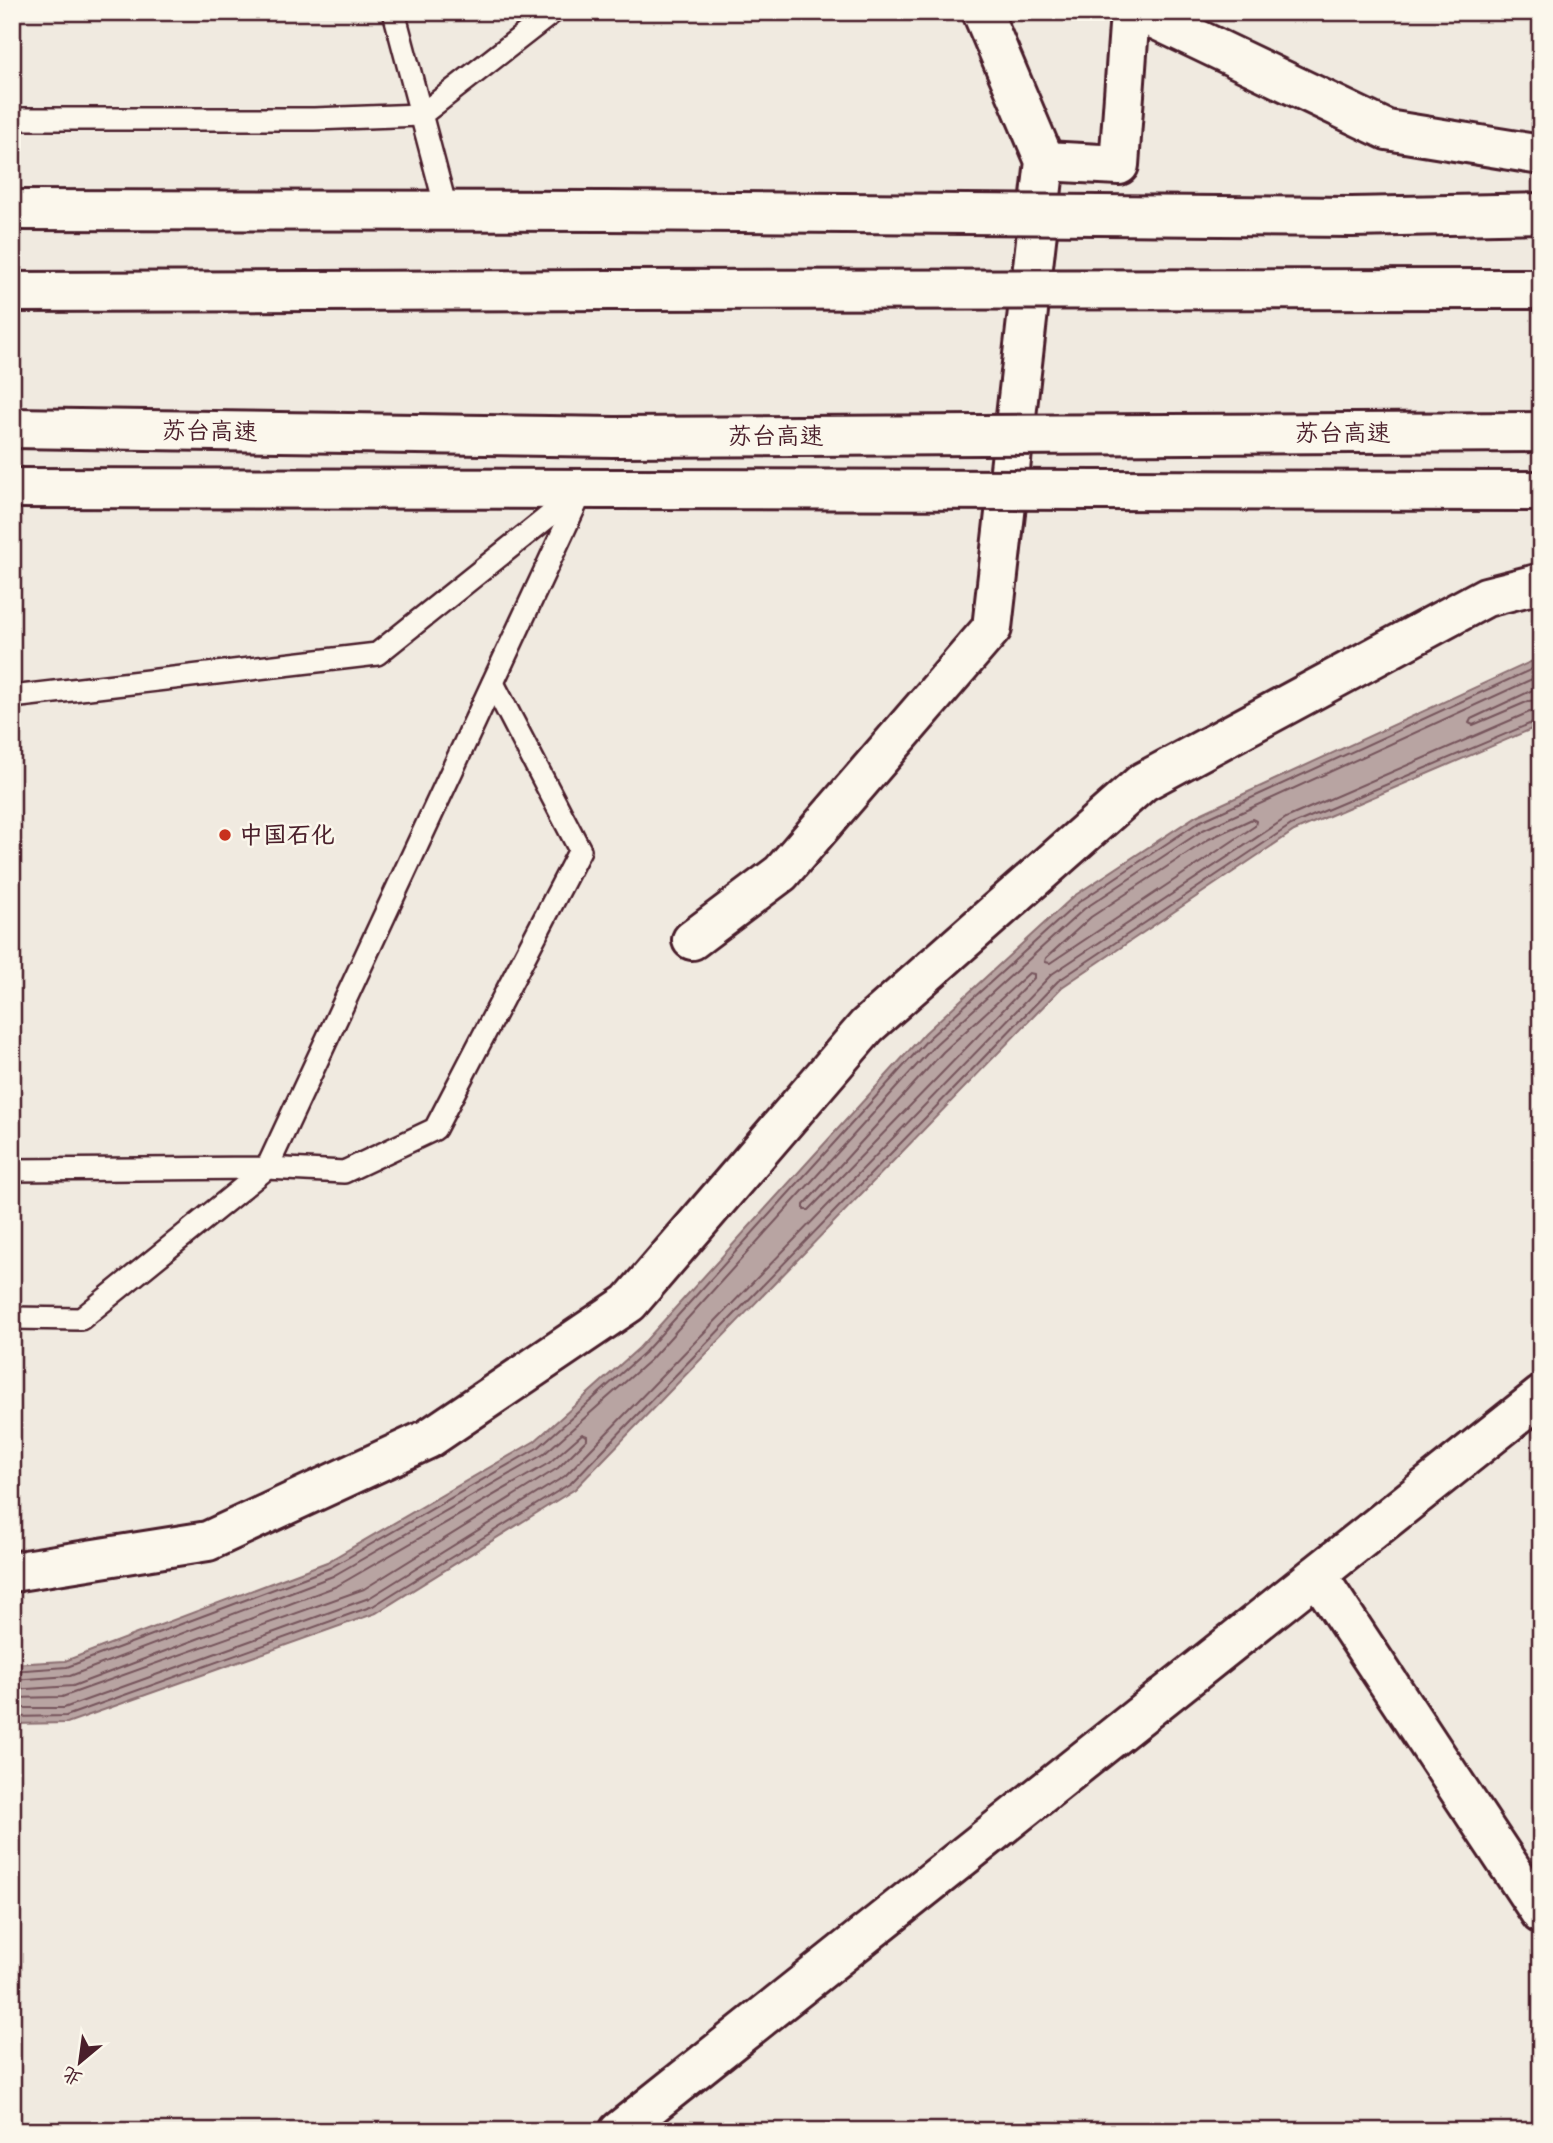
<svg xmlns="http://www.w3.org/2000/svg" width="1553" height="2143" font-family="'Architects Daughter','LXGW WenKai TC',sans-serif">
<rect width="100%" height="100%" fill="#f0eae0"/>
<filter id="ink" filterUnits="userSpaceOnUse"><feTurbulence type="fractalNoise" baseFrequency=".0143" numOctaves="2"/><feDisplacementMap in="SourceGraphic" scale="14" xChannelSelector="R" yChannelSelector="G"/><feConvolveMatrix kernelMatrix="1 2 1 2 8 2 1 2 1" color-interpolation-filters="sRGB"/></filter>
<g filter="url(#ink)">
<path fill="#b8a4a2" stroke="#8c6f72" stroke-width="2" d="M 1541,657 L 1541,725 L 1294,831 L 1062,987 L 575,1489 L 376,1613 L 67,1723 L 12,1724 L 12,1664 L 65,1661 L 327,1562 L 535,1441 L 639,1348 L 925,1033 L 1074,896 L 1196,816 Z"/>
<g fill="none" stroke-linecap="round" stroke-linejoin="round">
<g stroke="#76545b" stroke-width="2">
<path d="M 1541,686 L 1471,719 L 1469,723 L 1473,725 L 1529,701 L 1541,699"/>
<path d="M 1252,819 L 1256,821 L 1255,826 L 1050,963 L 1045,962 L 1046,958 L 1091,917 L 1209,839 Z"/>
<path d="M 1029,973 L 1034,974 L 1034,978 L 809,1210 L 804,1210 L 804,1205 L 943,1052 Z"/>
<path d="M 12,1671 L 67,1667 L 330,1568 L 539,1447 L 644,1353 L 929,1038 L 1079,902 L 1199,822 L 1541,665"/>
<path d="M 12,1680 L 70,1676 L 333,1576 L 544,1454 L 650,1360 L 936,1044 L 1084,909 L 1203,830 L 1541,675"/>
<path d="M 12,1690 L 73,1686 L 337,1586 L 549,1463 L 582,1434 L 587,1436 L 587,1439 L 558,1468 L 364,1589 L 62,1697 L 12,1698"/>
<path d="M 12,1708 L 64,1708 L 369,1598 L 565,1476 L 1052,974 L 1286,818 L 1532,711 L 1541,710"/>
<path d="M 12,1717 L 66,1716 L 373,1606 L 571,1483 L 1058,981 L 1291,825 L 1541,719"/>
</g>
<defs>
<g id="service">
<path d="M 394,12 L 447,212"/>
<path d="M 12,119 L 314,119 L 421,115 L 553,12"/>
<path d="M 12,697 L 377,654 L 579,492"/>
<path d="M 12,1170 L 267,1168 L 583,489"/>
<path d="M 12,1318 L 81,1319 L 267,1168 L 344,1172 L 435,1129 L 580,850 L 493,683"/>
</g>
<g id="minor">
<path d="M 1045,161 L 1119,165 L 1130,12"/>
<path d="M 692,940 L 781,873 L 992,628 L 1045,161 L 982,12"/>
<path d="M 1317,1575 L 1541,1914"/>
<path d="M 619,2131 L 1541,1396"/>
</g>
<g id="motorway">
<path d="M 1140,12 L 1387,130 L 1541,155"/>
<path d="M 12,210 L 605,211"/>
<path d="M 12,292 L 613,290"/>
<path d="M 12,428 L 614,437"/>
<path d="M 12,488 L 611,489"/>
<path d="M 12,1572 L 208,1541 L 428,1439 L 629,1303 L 867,1026 L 1143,782 L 1486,597 L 1541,583"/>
</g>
</defs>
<use href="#service" stroke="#4a1f2b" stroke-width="26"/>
<use href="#minor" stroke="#4a1f2b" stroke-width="44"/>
<use href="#motorway" stroke="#4a1f2b" stroke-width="44"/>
<use href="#service" stroke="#fbf7ec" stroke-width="21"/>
<use href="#minor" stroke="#fbf7ec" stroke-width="38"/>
<use href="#motorway" stroke="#fbf7ec" stroke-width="38"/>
<defs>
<g id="motorway-bridge">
<path d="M 605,211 L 1352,217 L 1541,213"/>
<path d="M 613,290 L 1541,289"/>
<path d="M 614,437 L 1541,432"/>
<path d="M 611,489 L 1541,491"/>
</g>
</defs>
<use href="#motorway-bridge" stroke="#4a1f2b" stroke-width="44" stroke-linecap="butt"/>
<use href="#motorway-bridge" stroke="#fbf7ec" stroke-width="38"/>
</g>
</g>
<circle fill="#c8321e" stroke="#fbf7ec" stroke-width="2.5" cx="225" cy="835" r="7"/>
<g text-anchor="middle" stroke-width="5" stroke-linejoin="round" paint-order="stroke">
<g font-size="24" fill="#4a1f2b" stroke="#fbf7ec">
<text transform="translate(210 431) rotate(1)" y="8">苏台高速</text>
<text x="1343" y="441">苏台高速</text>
<text x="776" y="444">苏台高速</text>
</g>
<g font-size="24" font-weight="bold" fill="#4a1f2b" stroke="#fbf7ec" text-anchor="start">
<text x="239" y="843">中国石化</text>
</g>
</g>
<rect width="1553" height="2143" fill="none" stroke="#fbf7ec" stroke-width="42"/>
<rect x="21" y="21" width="1511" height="2101" fill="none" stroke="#4a1f2b" stroke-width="2.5" filter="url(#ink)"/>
<g transform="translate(80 2062) rotate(209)" stroke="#fbf7ec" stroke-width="5" paint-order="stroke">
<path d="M0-5L12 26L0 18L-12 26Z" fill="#4a1f2b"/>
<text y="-10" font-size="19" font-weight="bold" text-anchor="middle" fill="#4a1f2b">北</text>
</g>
</svg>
